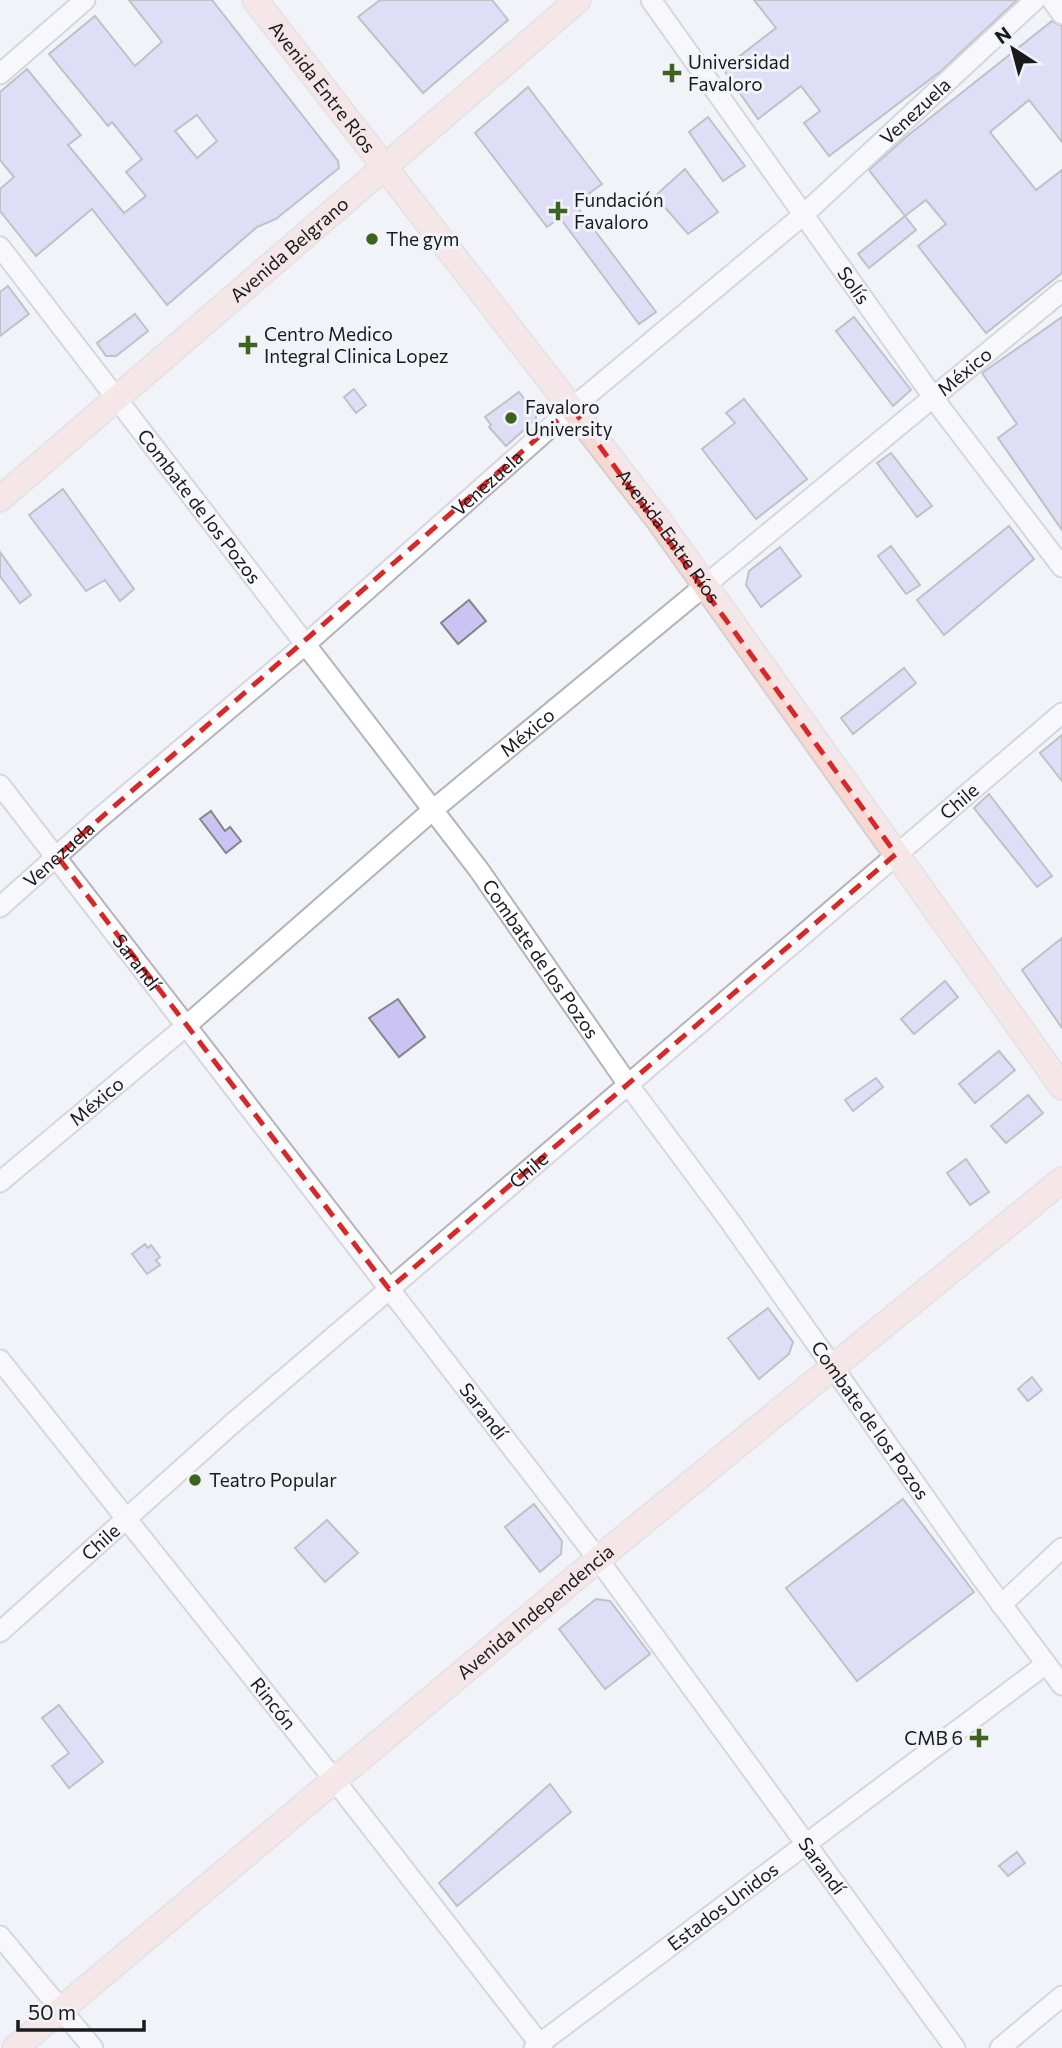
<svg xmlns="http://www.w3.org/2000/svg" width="1062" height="2048" font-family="Commissioner,sans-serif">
<rect width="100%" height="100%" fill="#f2f2f9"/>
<g fill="#cbc4f2" stroke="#85848b" stroke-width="2" fill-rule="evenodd">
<path d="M 129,0 L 212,0 L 338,161 L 339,168 L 276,219 L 257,227 L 167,305 L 92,209 L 36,256 L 0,211 L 0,189 L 14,177 L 0,160 L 0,92 L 27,69 L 81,135 L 68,145 L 124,213 L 146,196 L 126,172 L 142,159 L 112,122 L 108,126 L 49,54 L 95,16 L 135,66 L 162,42 ZM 197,115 L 217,141 L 197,158 L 175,131 Z"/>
<path d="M 380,0 L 492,0 L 508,20 L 423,93 L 358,17 Z"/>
<path d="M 754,0 L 1017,0 L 941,71 L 829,156 L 804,123 L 820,111 L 801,86 L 758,119 L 723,69 L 776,28 Z"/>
<path d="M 1052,21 L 1062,26 L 1062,142 L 1029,100 L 990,132 L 1036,190 L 1062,170 L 1062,273 L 986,333 L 918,246 L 946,224 L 926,200 L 905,216 L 916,230 L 869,268 L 858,254 L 905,216 L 869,170 L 906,137 Z"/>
<path d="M 528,87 L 602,184 L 575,204 L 656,312 L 639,324 L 560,218 L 547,227 L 475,133 Z"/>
<path d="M 708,117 L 745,166 L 723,181 L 689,132 Z"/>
<path d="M 685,169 L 718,212 L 688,234 L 655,196 Z"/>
<path d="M 8,286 L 29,314 L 0,336 L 0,292 Z"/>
<path d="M 135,314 L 148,331 L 116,356 L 106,356 L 97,343 Z"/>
<path d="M 854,317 L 911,390 L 893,406 L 836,331 Z"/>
<path d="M 1062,317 L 1062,530 L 998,438 L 1017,424 L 982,373 Z"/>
<path d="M 354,389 L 366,405 L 356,413 L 344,397 Z"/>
<path d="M 519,392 L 536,414 L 536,419 L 506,446 L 489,427 L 491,425 L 485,417 Z"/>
<path d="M 744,399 L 807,479 L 756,519 L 702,449 L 735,423 L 726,413 Z"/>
<path d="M 891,453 L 932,506 L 917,517 L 877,463 Z"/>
<path d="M 63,489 L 134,589 L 120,601 L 105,580 L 86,591 L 29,515 Z"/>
<path d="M 1009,526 L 1034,559 L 944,635 L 917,600 Z"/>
<path d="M 891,546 L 920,585 L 906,594 L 878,556 Z"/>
<path d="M 780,547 L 801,576 L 761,607 L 746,585 L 749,571 Z"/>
<path d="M 0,552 L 31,595 L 20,603 L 0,576 Z"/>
<path d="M 469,600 L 486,621 L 458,644 L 441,623 Z"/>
<path d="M 904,668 L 916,683 L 853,734 L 841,718 Z"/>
<path d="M 1062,735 L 1062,781 L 1040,753 Z"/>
<path d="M 989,794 L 1052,876 L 1037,887 L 974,808 Z"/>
<path d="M 211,811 L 225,831 L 230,827 L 241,841 L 226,853 L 200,819 Z"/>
<path d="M 1062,938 L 1062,1028 L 1022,970 Z"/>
<path d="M 945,981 L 958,997 L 914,1034 L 901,1019 Z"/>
<path d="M 398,999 L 425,1037 L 399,1057 L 369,1018 Z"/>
<path d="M 999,1051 L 1015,1070 L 975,1103 L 959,1084 Z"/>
<path d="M 876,1078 L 883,1087 L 853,1111 L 845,1100 Z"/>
<path d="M 1028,1095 L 1043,1113 L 1006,1143 L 991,1126 Z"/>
<path d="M 966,1159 L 989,1192 L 970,1205 L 947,1173 Z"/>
<path d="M 145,1244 L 148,1248 L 151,1245 L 160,1257 L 156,1260 L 160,1265 L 147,1274 L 132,1254 Z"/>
<path d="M 768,1308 L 793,1342 L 789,1354 L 759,1379 L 728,1338 Z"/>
<path d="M 1032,1377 L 1042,1390 L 1028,1401 L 1018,1389 Z"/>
<path d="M 903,1499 L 974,1592 L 857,1681 L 786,1588 Z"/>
<path d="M 534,1504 L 562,1541 L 561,1554 L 540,1572 L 505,1527 Z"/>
<path d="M 327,1520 L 358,1553 L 325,1582 L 295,1548 Z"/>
<path d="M 596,1599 L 610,1601 L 650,1654 L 605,1689 L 559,1629 Z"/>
<path d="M 59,1705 L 103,1762 L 69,1788 L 52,1766 L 69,1753 L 42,1718 Z"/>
<path d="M 550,1784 L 571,1812 L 457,1906 L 439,1883 Z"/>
<path d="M 1017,1852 L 1025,1863 L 1008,1876 L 999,1866 Z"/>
</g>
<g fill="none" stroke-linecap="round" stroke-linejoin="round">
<defs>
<g id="minor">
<path id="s1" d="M 651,0 L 943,411 L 1062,567"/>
<path d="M 1052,0 L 1062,14"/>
<path d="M 0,74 L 85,0"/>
<path id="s2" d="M 0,247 L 479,870 L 627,1083 L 729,1220 L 981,1577 L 1062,1685"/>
<path id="s3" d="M 0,785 L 598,1559 L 955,2048"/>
<path id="s4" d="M 0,907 L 96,821 L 307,643 L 572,408 L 802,216 L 1035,0"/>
<path id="s5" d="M 0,1182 L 186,1026 L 434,809 L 1062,291"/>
<path id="s6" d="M 0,1360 L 336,1782 L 543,2048"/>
<path d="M 1001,1605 L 1062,1548"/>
<path id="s7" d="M 0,1632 L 233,1423 L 1062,713"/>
<path d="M 0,1936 L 93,2048"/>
<path id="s8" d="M 534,2048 L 1046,1664"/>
<path d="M 1000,2048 L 1062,1996"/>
</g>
<g id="major">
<path id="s9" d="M 255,0 L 660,522 L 1062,1087"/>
<path id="s10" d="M 0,499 L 578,0"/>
<path id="s11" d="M 15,2048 L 598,1559 L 1062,1180"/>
</g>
</defs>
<use href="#minor" stroke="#b4b3ba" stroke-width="23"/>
<use href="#major" stroke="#d1d1d2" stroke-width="28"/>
<use href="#minor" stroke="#fff" stroke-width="19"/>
<use href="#major" stroke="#f9d8d2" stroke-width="24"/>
</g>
<path d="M0 0H1062V2048H0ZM 572,408 L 896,854 L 389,1289 L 57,856 Z" fill="#f2f2f9" fill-opacity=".55" fill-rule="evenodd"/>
<path fill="none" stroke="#d62828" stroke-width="5" stroke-dasharray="14 9" stroke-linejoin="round" d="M 572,408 L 896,854 L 389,1289 L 57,856 Z"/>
<g fill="#3d641f" stroke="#f2f2f9" stroke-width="2.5">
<path d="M668.5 62.5h7v7h7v7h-7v7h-7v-7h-7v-7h7z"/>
<path d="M554.5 200.5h7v7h7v7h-7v7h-7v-7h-7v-7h7z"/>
<circle cx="372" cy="239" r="7"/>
<path d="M244.5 334.5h7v7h7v7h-7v7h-7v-7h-7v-7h7z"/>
<circle cx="511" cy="418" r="7"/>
<circle cx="195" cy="1480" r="7"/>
<path d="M975.5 1727.5h7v7h7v7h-7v7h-7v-7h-7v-7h7z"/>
</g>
<g text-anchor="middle" stroke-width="6" stroke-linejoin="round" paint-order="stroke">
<g font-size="19" fill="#1a1a1c" stroke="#f2f2f9" text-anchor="start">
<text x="688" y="69">Universidad<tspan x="688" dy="22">Favaloro</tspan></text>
<text x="574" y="207">Fundación<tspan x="574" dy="22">Favaloro</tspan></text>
<text x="386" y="246">The gym</text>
<text x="264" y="341">Centro Medico<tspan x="264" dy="22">Integral Clinica Lopez</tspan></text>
<text x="525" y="414">Favaloro<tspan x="525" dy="22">University</tspan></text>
<text x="209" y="1487">Teatro Popular</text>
<text x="963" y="1745" text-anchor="end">CMB 6</text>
</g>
<g font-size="19" fill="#1a1a1c" stroke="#f2f2f9">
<text dy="7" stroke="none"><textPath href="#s9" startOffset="110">Avenida Entre Ríos</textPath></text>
<text dy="7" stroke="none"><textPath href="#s4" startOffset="1213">Venezuela</textPath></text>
<text dy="7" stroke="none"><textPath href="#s10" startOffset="382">Avenida Belgrano</textPath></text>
<text dy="7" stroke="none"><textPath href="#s1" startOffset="350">Solís</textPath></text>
<text dy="7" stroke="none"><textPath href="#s5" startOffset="1260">México</textPath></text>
<text dy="7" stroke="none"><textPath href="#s4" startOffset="646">Venezuela</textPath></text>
<text dy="7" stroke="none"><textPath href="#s2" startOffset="327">Combate de los Pozos</textPath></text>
<text dy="7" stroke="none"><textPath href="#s9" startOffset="677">Avenida Entre Ríos</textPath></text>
<text dy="7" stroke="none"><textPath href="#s5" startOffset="693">México</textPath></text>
<text dy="7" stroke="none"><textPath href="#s7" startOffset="1269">Chile</textPath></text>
<text dy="7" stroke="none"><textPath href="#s4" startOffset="79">Venezuela</textPath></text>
<text dy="7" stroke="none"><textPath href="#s2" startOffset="894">Combate de los Pozos</textPath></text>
<text dy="7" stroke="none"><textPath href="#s3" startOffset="224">Sarandí</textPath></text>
<text dy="7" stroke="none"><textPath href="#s5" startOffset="126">México</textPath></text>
<text dy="7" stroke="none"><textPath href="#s7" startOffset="702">Chile</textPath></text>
<text dy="7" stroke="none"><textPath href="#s3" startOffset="791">Sarandí</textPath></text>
<text dy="7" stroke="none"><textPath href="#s2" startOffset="1461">Combate de los Pozos</textPath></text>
<text dy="7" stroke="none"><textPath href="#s7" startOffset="135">Chile</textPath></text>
<text dy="7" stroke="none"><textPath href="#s11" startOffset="679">Avenida Independencia</textPath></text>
<text dy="7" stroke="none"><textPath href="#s6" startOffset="439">Rincón</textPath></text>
<text dy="7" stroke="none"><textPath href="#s3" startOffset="1358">Sarandí</textPath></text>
<text dy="7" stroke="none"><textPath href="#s8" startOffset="236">Estados Unidos</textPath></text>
</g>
</g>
<g transform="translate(1013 49) rotate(324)" stroke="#f2f2f9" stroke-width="5" paint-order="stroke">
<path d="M0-5L12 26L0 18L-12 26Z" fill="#1a1a1c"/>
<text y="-10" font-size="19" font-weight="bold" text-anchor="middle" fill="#1a1a1c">N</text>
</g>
<path d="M18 2020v10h126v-10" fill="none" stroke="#1a1a1c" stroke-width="3.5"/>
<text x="28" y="2020" font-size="21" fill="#1a1a1c" stroke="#f2f2f9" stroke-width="5" paint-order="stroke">50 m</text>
</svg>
